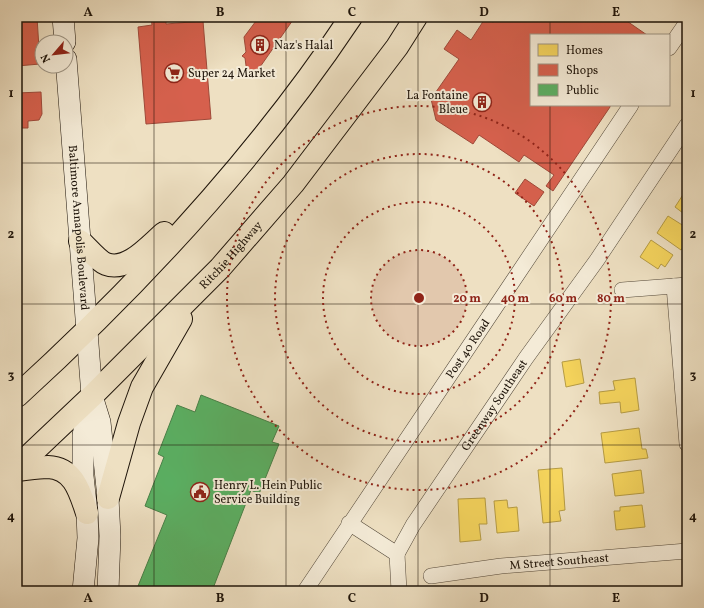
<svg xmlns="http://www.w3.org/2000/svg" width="704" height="608" font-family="Vollkorn,serif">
<rect width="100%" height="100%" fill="#eee0c2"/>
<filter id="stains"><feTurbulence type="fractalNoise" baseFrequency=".005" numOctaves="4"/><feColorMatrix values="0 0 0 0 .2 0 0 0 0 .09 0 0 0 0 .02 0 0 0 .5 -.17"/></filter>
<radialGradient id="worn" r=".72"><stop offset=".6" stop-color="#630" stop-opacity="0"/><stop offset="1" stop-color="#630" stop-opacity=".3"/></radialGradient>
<g fill="#f6d55c" stroke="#b59b43">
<path d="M 686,190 L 687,191 L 687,216 L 675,207 Z"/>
<path d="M 668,216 L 687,228 L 686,235 L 687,236 L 687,241 L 681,250 L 657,233 Z"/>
<path d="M 651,240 L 673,255 L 665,267 L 661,264 L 658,269 L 640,257 Z"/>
<path d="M 580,359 L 584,383 L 566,387 L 562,362 Z"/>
<path d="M 635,378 L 639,410 L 621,413 L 620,402 L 600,404 L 599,392 L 615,390 L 613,381 Z"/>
<path d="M 639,428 L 642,449 L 646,449 L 648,458 L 605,463 L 601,433 Z"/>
<path d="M 562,468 L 565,510 L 559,511 L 561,521 L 543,523 L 538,470 Z"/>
<path d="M 641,470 L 644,493 L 615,496 L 612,474 Z"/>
<path d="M 485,498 L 487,524 L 479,524 L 481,540 L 460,542 L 458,499 Z"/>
<path d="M 507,500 L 508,508 L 517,507 L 519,531 L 497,533 L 494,501 Z"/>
<path d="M 642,505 L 645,527 L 616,530 L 614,511 L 620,511 L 620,507 Z"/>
</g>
<g fill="#d6604d" stroke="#9f4939">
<path d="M 37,17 L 40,64 L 17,66 L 17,18 Z"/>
<path d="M 151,17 L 166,17 L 166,24 L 203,21 L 211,119 L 146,124 L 138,27 L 152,25 Z"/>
<path d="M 259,17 L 295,17 L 253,77 L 247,73 L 245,58 L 242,56 L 246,52 L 244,37 Z"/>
<path d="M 486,17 L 492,17 L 492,22 L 516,17 L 621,17 L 647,35 L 531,35 L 531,105 L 610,105 L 610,107 L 553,191 L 546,186 L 554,175 L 524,155 L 519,162 L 479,135 L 473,144 L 436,120 L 431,99 L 459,59 L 444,49 L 457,30 L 471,40 Z"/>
<path d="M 41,92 L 42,114 L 39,120 L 28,121 L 28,128 L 17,128 L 17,93 Z"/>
<path d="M 525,179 L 544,192 L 534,206 L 515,193 Z"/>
</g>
<path fill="#5aae61" stroke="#488047" d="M 201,395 L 279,426 L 272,442 L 279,444 L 259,494 L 251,490 L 212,591 L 136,591 L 167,515 L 145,506 L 164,457 L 158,454 L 177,405 L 195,412 Z"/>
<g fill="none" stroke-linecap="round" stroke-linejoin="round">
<defs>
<g id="street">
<path d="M 669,48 L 687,22"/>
<path d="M 674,286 L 687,444"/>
<path d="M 622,290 L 687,285"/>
<path d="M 349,523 L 397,554"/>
<path id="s1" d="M 397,554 L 413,525 L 526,358 L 597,260 L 687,125"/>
<path d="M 397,554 L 399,591"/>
<path id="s2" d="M 431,576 L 501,566 L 687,551"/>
<path id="s3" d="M 305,591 L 631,105"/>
</g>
<g id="secondary">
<path d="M 63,17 L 65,42"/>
<path id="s4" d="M 66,59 L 92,396 L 100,422 L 108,498 L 110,536 L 108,591"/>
<path d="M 83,591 L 88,538 L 87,513 L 83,476 L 83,435 L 92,396"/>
</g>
<g id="primary">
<path d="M 80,241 C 87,247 98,261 106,264 C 127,272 149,246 164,233"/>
<path d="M 17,396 C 142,282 257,158 351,17"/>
<path id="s5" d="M 17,467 L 92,396 L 220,268 L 293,184 L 397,47 L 416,17"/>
<path d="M 17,470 C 27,469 38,467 48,467 C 74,468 80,492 87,513"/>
<path d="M 108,498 L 129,423 L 142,387 L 181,319"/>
</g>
</defs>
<use href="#street" stroke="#524738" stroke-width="16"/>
<use href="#secondary" stroke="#1e140a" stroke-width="22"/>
<use href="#primary" stroke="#1e140a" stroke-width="24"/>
<use href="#street" stroke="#f4ebd7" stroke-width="15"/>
<use href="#secondary" stroke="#f4ebd7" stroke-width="21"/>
<use href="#primary" stroke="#eee0c2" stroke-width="22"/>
</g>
<path fill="none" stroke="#1e140a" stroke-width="1" stroke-opacity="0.55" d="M 154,17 L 154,591M 286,17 L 286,591M 418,17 L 418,591M 550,17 L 550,35M 550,105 L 550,591M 17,163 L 687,163M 17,304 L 687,304M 17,445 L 687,445"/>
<circle cx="419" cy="298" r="48" fill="#8f2418" fill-opacity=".12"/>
<g fill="none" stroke="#8f2418" stroke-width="2" stroke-dasharray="2 4">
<circle cx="419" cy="298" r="48"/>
<circle cx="419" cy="298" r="96"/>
<circle cx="419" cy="298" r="144"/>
<circle cx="419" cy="298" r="192"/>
</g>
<defs>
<symbol id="building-ring" viewBox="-11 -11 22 22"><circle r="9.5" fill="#f4ebd7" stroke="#8f2418" stroke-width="1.5"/><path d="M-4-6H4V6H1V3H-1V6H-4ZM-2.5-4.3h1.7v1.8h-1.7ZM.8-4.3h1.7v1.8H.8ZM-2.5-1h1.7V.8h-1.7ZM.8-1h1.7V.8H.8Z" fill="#8f2418"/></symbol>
<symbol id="supermarket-ring" viewBox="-11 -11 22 22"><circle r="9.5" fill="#f4ebd7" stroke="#8f2418" stroke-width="1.5"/><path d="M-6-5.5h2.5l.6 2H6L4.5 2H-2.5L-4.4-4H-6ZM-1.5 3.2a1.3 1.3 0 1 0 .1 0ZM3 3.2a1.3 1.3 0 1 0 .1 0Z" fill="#8f2418"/></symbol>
<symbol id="civic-ring" viewBox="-11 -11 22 22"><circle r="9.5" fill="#f4ebd7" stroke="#8f2418" stroke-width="1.5"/><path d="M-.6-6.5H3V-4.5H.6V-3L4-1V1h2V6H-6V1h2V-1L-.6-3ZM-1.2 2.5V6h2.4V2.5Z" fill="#8f2418"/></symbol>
</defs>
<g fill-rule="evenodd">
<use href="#building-ring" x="249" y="34" width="22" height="22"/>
<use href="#supermarket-ring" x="163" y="62" width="22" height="22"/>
<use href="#building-ring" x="471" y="91" width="22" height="22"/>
<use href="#civic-ring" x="189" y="481" width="22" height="22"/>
</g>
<g text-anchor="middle" stroke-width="4" stroke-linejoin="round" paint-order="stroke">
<g font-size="12" fill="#1e140a" stroke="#f4ebd7" text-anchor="start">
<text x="274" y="49">Naz's Halal</text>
<text x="188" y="77">Super 24 Market</text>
<text x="468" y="99" text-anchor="end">La Fontaine<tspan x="468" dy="14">Bleue</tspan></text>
<text x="214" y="489">Henry L. Hein Public<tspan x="214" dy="14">Service Building</tspan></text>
</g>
<g font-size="12" fill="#1e140a" stroke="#f4ebd7">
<text dy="4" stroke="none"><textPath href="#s4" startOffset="169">Baltimore Annapolis Boulevard</textPath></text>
<text dy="4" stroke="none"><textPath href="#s5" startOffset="301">Ritchie Highway</textPath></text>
<text dy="4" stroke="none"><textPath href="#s3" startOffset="292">Post 40 Road</textPath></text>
<text dy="4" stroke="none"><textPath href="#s1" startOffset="178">Greenway Southeast</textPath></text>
<text dy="4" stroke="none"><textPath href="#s2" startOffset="129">M Street Southeast</textPath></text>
</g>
</g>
<circle cx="419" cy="298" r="6" fill="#8f2418" stroke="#f4ebd7" stroke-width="2"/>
<g font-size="12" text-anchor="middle" font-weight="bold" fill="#8f2418" stroke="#f4ebd7" stroke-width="4" stroke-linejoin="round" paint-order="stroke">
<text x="467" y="302">20 m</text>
<text x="515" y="302">40 m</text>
<text x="563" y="302">60 m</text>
<text x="611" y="302">80 m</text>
</g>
<rect width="704" height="608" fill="none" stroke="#eee0c2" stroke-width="44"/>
<rect x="530" y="34" width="140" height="72" fill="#f4ebd7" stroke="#9e9585"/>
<rect x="538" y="44" width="20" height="12" fill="#f6d55c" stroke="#9e9585"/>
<text x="566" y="54" font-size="12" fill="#1e140a">Homes</text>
<rect x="538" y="64" width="20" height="12" fill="#d6604d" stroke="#9e9585"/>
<text x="566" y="74" font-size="12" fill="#1e140a">Shops</text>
<rect x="538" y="84" width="20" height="12" fill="#5aae61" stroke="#9e9585"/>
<text x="566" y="94" font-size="12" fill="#1e140a">Public</text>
<g transform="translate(54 54) rotate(242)"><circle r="19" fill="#f4ebd7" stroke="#9e9585"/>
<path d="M0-3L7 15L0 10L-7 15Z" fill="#8f2418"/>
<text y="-6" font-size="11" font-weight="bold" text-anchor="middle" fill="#1e140a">N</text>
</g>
<rect x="22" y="22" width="660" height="564" fill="none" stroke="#1e140a" stroke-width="1.5"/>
<g font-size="13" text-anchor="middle" font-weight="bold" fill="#1e140a">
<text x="88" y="16">A</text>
<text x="220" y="16">B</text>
<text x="352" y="16">C</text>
<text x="484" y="16">D</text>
<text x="616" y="16">E</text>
<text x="11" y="97">1</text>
<text x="693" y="97">1</text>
<text x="11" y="238">2</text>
<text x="693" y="238">2</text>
<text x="11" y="379">3</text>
<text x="693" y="379">3</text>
<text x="11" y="520">4</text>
<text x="693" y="520">4</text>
<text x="88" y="602">A</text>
<text x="220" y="602">B</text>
<text x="352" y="602">C</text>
<text x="484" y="602">D</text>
<text x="616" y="602">E</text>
</g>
<rect width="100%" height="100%" filter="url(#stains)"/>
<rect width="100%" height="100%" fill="url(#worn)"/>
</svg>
